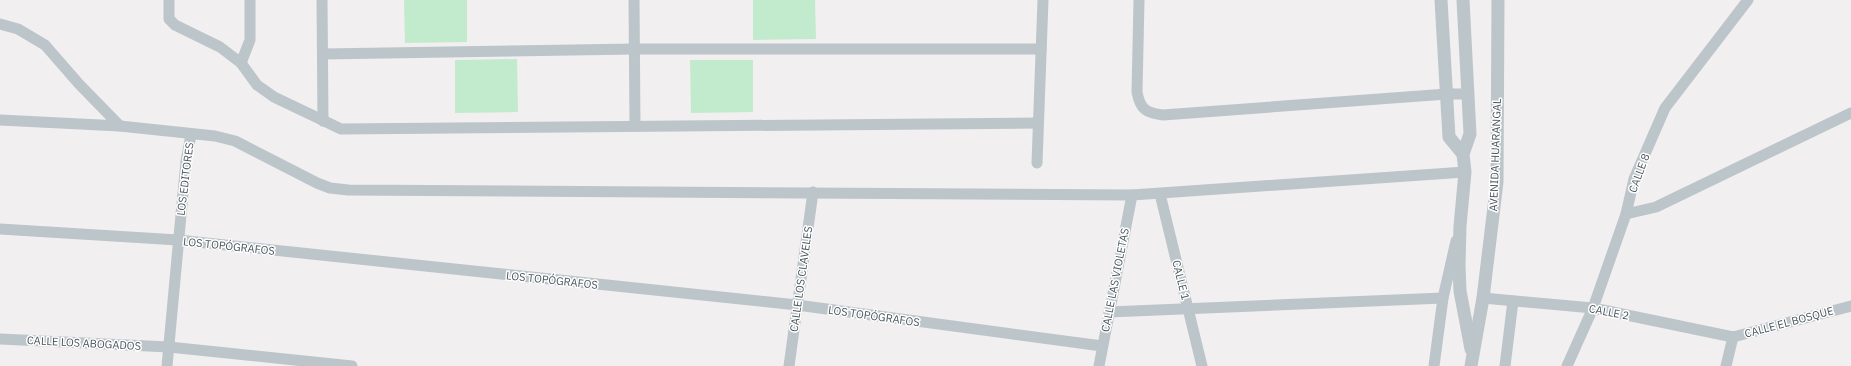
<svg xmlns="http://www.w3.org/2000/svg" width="1851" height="366" font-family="'IBM Plex Sans',sans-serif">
<rect width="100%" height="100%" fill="#f1efef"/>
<g fill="#c2ebcd">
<path d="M 404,0 L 467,0 L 467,42 L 405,43 Z"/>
<path d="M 753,0 L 815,0 L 816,39 L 753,40 Z"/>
<path d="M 517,59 L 518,112 L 455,113 L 455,60 Z"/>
<path d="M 690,60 L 753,60 L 753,112 L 691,113 Z"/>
</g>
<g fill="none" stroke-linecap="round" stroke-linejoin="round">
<g stroke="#bcc5ca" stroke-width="11">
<path d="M 169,0 L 169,19 L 175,25 L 220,47 L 241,63 L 257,85 L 274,97 L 341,129 L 1038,123"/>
<path d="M 322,0 L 323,121"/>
<path d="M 634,0 L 635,125"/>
<path d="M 1139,0 L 1137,92 C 1140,109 1146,113 1163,115 L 1447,94 L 1468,94"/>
<path d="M 0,24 L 18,29 L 45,45 L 79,84 L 120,126"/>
<path d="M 323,54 L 635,49 L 1041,49"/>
<path d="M 241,63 L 250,40 L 250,0"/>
<path d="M 0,120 L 120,126 L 215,136 L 235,141 L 317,183 L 330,188 L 348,190 L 1132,195 L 1465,172"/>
<path d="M 1037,163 L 1043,0"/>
<path d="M 1160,194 L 1202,366"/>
<path d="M 1626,214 L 1656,207 L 1851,113"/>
<path d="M 0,229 L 178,240 L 797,305 L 1102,346"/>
<path d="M 1483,298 L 1593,308 L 1733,337 L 1851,306"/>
<path d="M 1109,312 L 1443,298"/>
<path d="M 0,339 L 169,347 L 352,366"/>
<path d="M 167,366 L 186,161 L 191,135"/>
<path d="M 789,366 L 813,192"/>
<path d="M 1099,366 L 1132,195"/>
<path d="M 1434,366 L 1443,298 L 1456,241"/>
<path d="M 1505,366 L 1513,301"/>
<path d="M 1567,366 L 1593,308 L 1626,214 L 1634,179 L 1665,108 L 1748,0"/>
<path d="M 1726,366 L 1733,337"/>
</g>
<g stroke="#bcc5ca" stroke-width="13">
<path d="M 1441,0 L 1449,137 L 1463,154"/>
<path d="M 1463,0 L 1470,134 L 1463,154 L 1465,172 L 1460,226 L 1459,266 L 1460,291 L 1471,349"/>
<path d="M 1471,366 L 1483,298 L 1497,182 L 1498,0"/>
</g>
</g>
<g text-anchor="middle" stroke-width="3" stroke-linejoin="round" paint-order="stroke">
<g font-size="11" fill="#49545b" stroke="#fff">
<text transform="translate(1495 155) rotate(-88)" y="4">AVENIDA HUARANGAL</text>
<text transform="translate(1639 173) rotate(-70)" y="4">CALLE 8</text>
<text transform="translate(185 179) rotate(-83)" y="4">LOS EDITORES</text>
<text transform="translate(229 246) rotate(6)" y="4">LOS TOPÓGRAFOS</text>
<text transform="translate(801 279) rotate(-82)" y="4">CALLE LOS CLAVELES</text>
<text transform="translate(552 280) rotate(6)" y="4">LOS TOPÓGRAFOS</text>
<text transform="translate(1115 280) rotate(-79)" y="4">CALLE LAS VIOLETAS</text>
<text transform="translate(1181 280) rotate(76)" y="4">CALLE 1</text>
<text transform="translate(1609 312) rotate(11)" y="4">CALLE 2</text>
<text transform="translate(874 316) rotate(8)" y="4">LOS TOPÓGRAFOS</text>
<text transform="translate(1789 322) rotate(-15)" y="4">CALLE EL BOSQUE</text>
<text transform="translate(84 343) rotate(3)" y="4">CALLE LOS ABOGADOS</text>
</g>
</g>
</svg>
